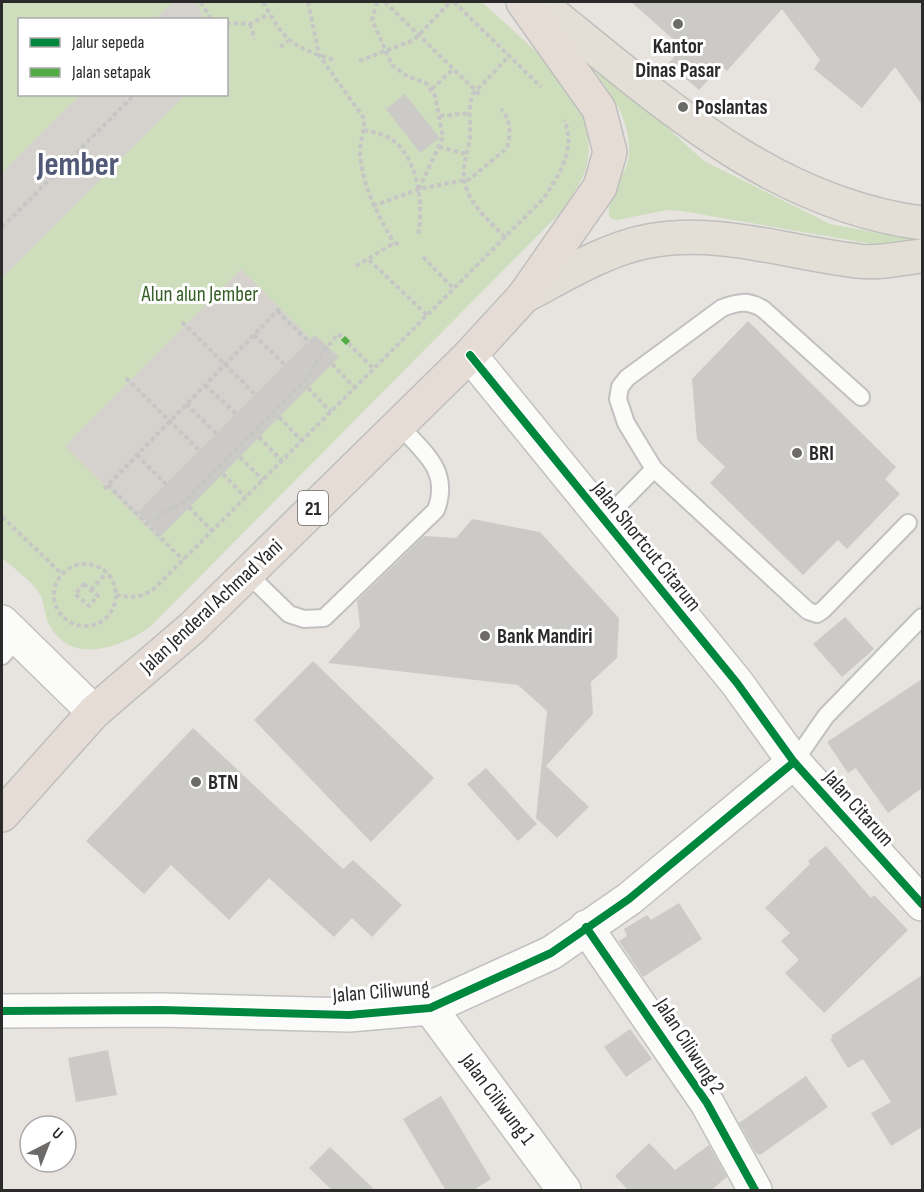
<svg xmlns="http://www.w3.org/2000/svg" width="924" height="1192" font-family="'Sofia Sans Condensed',sans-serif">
<rect width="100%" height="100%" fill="#e7e4e0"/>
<g fill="#cedebd" fill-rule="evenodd">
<path d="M 2,2 L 482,2 C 523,40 597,96 588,159 C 585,179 572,196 561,212 L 150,627 C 121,648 69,666 49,624 C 44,615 44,600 39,593 C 31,580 13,568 2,558 ZM 20,20 L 226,20 L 226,94 L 20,94 Z"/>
<path d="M 594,65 L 640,103 L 704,161 L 830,224 L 920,241 L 890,247 L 681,211 L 667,210 L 617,220 L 610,218 C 603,204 628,173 629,154 C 630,129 621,109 607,89 C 603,82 595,74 594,65 Z"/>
</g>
<g fill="#d5d2ce">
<path d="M 173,2 L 196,2 L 204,19 L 155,19 Z"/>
<path d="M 80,95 L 185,95 L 2,278 L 2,173 Z"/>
<path d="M 241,269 L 311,339 L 138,512 L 161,536 L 159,539 L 65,446 Z"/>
</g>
<g fill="#cccac7">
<path d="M 631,2 L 922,2 L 922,105 L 895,67 L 862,108 L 814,69 L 820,60 L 782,9 L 727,71 L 721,66 L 699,90 L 668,64 L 682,47 Z"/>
<path d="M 405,94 L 440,138 L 420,153 L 386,109 Z"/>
<path d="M 748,321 L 896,467 L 885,479 L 900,494 L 847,549 L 838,540 L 803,575 L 710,483 L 725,467 L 697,440 L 692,379 Z"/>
<path d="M 315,335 L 339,357 L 161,536 L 138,512 Z"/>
<path d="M 472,519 L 540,532 L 619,618 L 617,658 L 591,682 L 593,714 L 546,766 L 589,807 L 557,838 L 536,818 L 547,711 L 518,685 L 328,663 L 360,627 L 357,601 L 424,536 L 456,538 Z"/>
<path d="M 845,617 L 874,649 L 842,677 L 813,644 Z"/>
<path d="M 313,661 L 434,778 L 371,842 L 254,720 Z"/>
<path d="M 922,679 L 922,788 L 888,813 L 856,768 L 848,773 L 827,742 Z"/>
<path d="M 193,728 L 343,869 L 353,860 L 402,905 L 372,937 L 352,918 L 334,937 L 269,878 L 229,920 L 171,865 L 144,894 L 86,841 Z"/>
<path d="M 486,768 L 537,824 L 518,841 L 467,784 Z"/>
<path d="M 826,846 L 871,898 L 874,895 L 908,930 L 824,1013 L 785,973 L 799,960 L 781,941 L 790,933 L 765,908 L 810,864 L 808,861 Z"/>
<path d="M 679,903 L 702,939 L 643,977 L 619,941 L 627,936 L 624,929 L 647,915 L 651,920 Z"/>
<path d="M 922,975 L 922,1127 L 891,1146 L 871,1113 L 891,1102 L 863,1059 L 848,1068 L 830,1039 L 833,1038 L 831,1036 Z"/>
<path d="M 630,1029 L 652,1059 L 626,1077 L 604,1047 Z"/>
<path d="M 108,1050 L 117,1095 L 76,1102 L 68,1058 Z"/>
<path d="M 806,1076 L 828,1107 L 760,1155 L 756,1153 L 739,1123 Z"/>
<path d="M 441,1096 L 491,1179 L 472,1191 L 446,1191 L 403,1119 Z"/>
<path d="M 649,1143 L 675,1170 L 709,1145 L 727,1177 L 710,1191 L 629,1191 L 615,1176 Z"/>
<path d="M 330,1147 L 376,1191 L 333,1191 L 309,1168 Z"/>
</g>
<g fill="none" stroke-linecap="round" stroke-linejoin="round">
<defs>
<g id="lane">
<path d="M 861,397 L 763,309 C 748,300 738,302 722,308 L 627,378 L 620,387 L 618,399 L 626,423 L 654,469 L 808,611 L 817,614 L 823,610 L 908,523"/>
<path d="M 603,521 L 654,469"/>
<path d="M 248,574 L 289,614 L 304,619 L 324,618 L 436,510 C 451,470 423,452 398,424"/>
<path d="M 2,656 L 18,637"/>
<path d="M 794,762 L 826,716 L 922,617"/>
</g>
<g id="street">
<path d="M 470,355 L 737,683 L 794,762 L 922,904"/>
<path d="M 2,622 L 94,712"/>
<path d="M 586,927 L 707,1103 L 755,1190"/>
<path d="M 430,1008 L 564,1190"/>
<path d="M 2,1011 L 162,1010 L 349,1015 L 430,1008 L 551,953 L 629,899 L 794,762"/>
</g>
<g id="primary">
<path d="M 538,2 C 655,95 768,203 922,223"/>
<path d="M 524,296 C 563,276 605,249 649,241 C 721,228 788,253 858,261 C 879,264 902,258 922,256"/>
</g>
<path id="highway" d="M 2,815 L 94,712 L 193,627 L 470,355 L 524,296 L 600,187 L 610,152 L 599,109 L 523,2"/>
</defs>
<use href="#lane" stroke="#c2c1c1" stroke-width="20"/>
<use href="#street" stroke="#c2c1c1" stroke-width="36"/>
<use href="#primary" stroke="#bfbfbd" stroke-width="36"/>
<use href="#highway" stroke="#bfbfbd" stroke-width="36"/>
<g stroke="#c6c6c5" stroke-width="4" stroke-dasharray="4.5 3" stroke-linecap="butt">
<path d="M 201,2 L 211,20"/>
<path d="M 263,2 C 285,41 290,46 334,60"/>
<path d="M 308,2 L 319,55 L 363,117 C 366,130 359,142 360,155 C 363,188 378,215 394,243"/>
<path d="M 377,2 L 372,20 L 392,65 L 407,76 L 426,83 L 435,96 L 443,137 L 419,189"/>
<path d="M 385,2 L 480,95"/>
<path d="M 454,2 L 541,87"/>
<path d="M 226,23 L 250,24 L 269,14"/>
<path d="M 250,24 L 255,39"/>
<path d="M 280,47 L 288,41"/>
<path d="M 359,61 L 414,40 L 450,2"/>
<path d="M 432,89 L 453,69"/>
<path d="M 440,116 L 469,113"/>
<path d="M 364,130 C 372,132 383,134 391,139 C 418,157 424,205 418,235"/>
<path d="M 439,147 L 467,154"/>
<path d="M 373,206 L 419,189 L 470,179 L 507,148 C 511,136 511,118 501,109"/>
<path d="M 2,227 L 135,94"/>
<path d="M 505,237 C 486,218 461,198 464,168 C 465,157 469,147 470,136 C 471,121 467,108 473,94 L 510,55"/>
<path d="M 423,257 L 454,289"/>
<path d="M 369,260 L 427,315"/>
<path d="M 356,266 L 394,243 L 402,245"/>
<path d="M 277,311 L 309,342"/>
<path d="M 182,322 L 256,395"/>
<path d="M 254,335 L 285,365"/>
<path d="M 348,343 L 374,369"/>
<path d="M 332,364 L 355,388"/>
<path d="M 126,378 L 200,451"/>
<path d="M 205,385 L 236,414"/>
<path d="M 308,388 L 331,412"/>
<path d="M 186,404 L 217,434"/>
<path d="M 279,417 L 302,441"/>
<path d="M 259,437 L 282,461"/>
<path d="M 137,455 L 166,484"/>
<path d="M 240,457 L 263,480"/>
<path d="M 223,474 L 245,497"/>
<path d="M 108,485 L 183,560"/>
<path d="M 104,489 L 282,306"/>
<path d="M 189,507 L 212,531"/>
<path d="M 2,517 L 62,574"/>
<path d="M 156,519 L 166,510 L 181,505 L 309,376 L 316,361 L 338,334 L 343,338"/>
<circle cx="85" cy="595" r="31"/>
<path d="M 84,584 L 98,596 L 89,606 L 75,594 Z"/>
<path d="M 91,590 L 106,573"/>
<path d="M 116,595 C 133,598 142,598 156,587 L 544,198 C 559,174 577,149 564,120"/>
</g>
<use href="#lane" stroke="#fbfbfa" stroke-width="16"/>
<use href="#street" stroke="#fbfbfa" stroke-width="33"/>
<use href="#primary" stroke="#e4dfd6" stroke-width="33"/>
<use href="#highway" stroke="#e6dcd6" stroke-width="33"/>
<path stroke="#53ab44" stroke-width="6" stroke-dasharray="12 6" stroke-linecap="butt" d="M 343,338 L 348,343"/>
<defs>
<g id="cycleway">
<path d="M 470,355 L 737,683 L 794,762 L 922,904"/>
<path d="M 586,927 L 707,1103 L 755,1190"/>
<path d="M 2,1011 L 162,1010 L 349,1015 L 430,1008 L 551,953 L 629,899 L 794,762"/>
</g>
</defs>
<use href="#cycleway" stroke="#fff" stroke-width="11"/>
<use href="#cycleway" stroke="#00873e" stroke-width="8"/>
</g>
<g fill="#6c6b6a" stroke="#fff" stroke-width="2">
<circle cx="678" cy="24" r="6"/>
<circle cx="683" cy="107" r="6"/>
<circle cx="797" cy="453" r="6"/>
<circle cx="485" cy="636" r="6"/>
<circle cx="196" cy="782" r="6"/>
</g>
<g text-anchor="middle" stroke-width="6" stroke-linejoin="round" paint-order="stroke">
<rect fill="#fff" stroke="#6a6a6a" stroke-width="1.5" x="298" y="491" width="30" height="34" rx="4.5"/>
<g font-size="20" font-weight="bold" fill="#2a2a2a">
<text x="313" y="515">21</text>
</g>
<g font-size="21" font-weight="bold" fill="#2a2a2a" stroke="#fff" text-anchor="start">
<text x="678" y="53" text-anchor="middle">Kantor<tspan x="678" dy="24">Dinas Pasar</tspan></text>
<text x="695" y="114">Poslantas</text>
<text x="809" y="460">BRI</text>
<text x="497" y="643">Bank Mandiri</text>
<text x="208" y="789">BTN</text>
</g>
<g font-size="21" fill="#345e23" stroke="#fff">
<text x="200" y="301">Alun alun Jember</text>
</g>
<g font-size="21" fill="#2a2a2a" stroke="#fff">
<text transform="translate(647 546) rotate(51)" y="7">Jalan Shortcut Citarum</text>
<text transform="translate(211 606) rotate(-43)" y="7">Jalan Jenderal Achmad Yani</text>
<text transform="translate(859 808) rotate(48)" y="7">Jalan Citarum</text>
<text transform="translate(381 991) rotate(-5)" y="7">Jalan Ciliwung</text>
<text transform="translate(690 1046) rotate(57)" y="7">Jalan Ciliwung 2</text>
<text transform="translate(498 1099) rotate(53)" y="7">Jalan Ciliwung 1</text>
</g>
<g font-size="33" font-weight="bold" fill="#505975" stroke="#fff">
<text x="78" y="175">Jember</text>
</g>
</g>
<rect width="924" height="1192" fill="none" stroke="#2a2a2a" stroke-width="6"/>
<rect x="18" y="18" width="210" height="78" fill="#ffffff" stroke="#aaaaaa" stroke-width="1.5"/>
<rect x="30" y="38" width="30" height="9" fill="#00873e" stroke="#aaaaaa" stroke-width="1.5"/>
<text x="72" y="48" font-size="18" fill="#2a2a2a">Jalur sepeda</text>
<rect x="30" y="68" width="30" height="9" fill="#53ab44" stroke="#aaaaaa" stroke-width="1.5"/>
<text x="72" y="78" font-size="18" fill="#2a2a2a">Jalan setapak</text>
<g transform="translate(48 1144) rotate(42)"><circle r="28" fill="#ffffff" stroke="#aaaaaa" stroke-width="1.5"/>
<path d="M0-4.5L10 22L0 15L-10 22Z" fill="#6c6b6a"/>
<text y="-9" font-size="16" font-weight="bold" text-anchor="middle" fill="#2a2a2a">U</text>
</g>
</svg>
